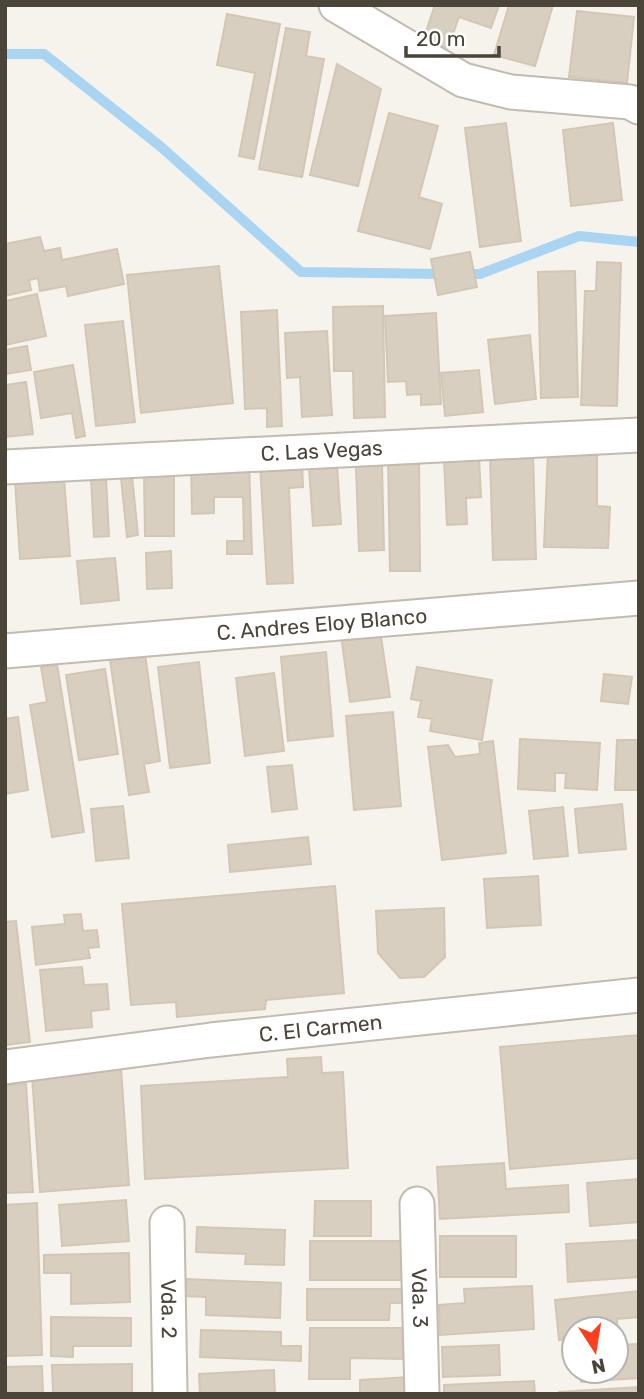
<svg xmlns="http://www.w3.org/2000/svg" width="644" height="1399" font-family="Rubik,sans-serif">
<rect width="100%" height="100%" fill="#f6f3ec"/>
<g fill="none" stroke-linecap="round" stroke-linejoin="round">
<g stroke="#a9d4f2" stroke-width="10">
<path d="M 5,54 L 44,54 L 160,146 L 301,272 L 446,274"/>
<path d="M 461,274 L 480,274 L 579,236 L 639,242"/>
</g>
</g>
<g fill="#d8cfc1" stroke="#d3c7b4" stroke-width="2">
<path d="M 435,5 L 499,5 L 491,28 L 459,17 L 448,48 L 423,40 Z"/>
<path d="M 509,5 L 553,5 L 535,66 L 494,55 Z"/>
<path d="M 577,11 L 634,17 L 627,83 L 569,77 Z"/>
<path d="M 227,14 L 280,24 L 254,159 L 239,156 L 255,73 L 217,65 Z"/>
<path d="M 286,28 L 310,32 L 306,56 L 324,59 L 302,177 L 259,169 Z"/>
<path d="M 337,64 L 381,89 L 358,186 L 310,175 Z"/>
<path d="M 389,113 L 438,126 L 419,197 L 442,204 L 430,249 L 358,231 Z"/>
<path d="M 506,123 L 521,241 L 480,247 L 465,128 Z"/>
<path d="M 613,123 L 622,200 L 571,206 L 563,130 Z"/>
<path d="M 40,237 L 44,251 L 60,248 L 62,260 L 117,249 L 124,284 L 68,296 L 66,286 L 40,291 L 38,278 L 29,280 L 31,290 L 5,296 L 5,244 Z"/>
<path d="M 470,252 L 477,287 L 438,295 L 431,259 Z"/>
<path d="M 597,262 L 621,263 L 617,406 L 581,405 L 585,291 L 596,291 Z"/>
<path d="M 219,266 L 233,403 L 141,413 L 127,275 Z"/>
<path d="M 575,271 L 578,397 L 541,398 L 538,272 Z"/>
<path d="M 37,294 L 46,336 L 5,345 L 5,301 Z"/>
<path d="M 383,306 L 385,417 L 354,418 L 353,371 L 334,371 L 333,307 Z"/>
<path d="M 277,310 L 282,426 L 267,427 L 267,408 L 245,409 L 241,312 Z"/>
<path d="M 436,313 L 441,404 L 421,405 L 421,394 L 407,395 L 406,381 L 388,382 L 385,316 Z"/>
<path d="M 123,321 L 135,422 L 96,426 L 85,325 Z"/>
<path d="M 327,331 L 332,415 L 302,417 L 300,377 L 287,378 L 285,333 Z"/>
<path d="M 530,335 L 536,399 L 495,404 L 488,340 Z"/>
<path d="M 27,346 L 31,370 L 5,374 L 5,350 Z"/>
<path d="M 73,365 L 85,436 L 76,438 L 72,413 L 41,418 L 34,372 Z"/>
<path d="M 479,370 L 483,412 L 445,416 L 441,373 Z"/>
<path d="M 26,382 L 33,434 L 5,437 L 5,385 Z"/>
<path d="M 597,449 L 597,506 L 610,507 L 608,548 L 544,547 L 548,450 Z"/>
<path d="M 533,454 L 536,559 L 493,560 L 490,455 Z"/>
<path d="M 479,457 L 481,497 L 466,498 L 467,524 L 447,525 L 444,459 Z"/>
<path d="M 388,458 L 419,458 L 420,571 L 390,571 Z"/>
<path d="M 249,461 L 252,554 L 227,554 L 227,541 L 244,541 L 243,497 L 214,497 L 214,513 L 192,514 L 191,462 Z"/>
<path d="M 302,462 L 303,487 L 289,488 L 293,583 L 267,584 L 260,464 Z"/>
<path d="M 382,465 L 384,550 L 359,551 L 356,466 Z"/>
<path d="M 337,466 L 341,524 L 313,526 L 309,468 Z"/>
<path d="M 174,473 L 174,536 L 145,536 L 144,474 Z"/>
<path d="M 132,476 L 138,535 L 127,537 L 121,478 Z"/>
<path d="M 106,477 L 109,536 L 94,537 L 91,478 Z"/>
<path d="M 64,478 L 70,556 L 20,559 L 15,481 Z"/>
<path d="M 171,551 L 172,588 L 147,589 L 146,553 Z"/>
<path d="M 115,558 L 119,600 L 81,604 L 77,561 Z"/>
<path d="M 380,630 L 390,697 L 350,702 L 341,635 Z"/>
<path d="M 326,652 L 333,736 L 288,741 L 281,657 Z"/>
<path d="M 145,654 L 160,761 L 144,764 L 149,792 L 129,795 L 110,659 Z"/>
<path d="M 199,662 L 210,763 L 170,768 L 158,667 Z"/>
<path d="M 57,664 L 84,832 L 52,837 L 30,705 L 47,702 L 41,667 Z"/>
<path d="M 417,667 L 492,680 L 482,740 L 430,731 L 432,719 L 418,717 L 421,701 L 411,699 Z"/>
<path d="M 105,669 L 118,754 L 79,760 L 66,675 Z"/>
<path d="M 274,673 L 284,751 L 245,756 L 236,678 Z"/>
<path d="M 604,674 L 632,677 L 628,704 L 601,701 Z"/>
<path d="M 393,712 L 401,806 L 354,810 L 346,716 Z"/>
<path d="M 18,717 L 28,790 L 5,794 L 5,719 Z"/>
<path d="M 520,739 L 600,743 L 597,790 L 565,788 L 566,773 L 555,773 L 555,791 L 518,789 Z"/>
<path d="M 617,740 L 639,740 L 639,790 L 615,790 Z"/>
<path d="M 493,741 L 506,853 L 442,860 L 428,747 L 448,745 L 455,757 L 480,754 L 479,743 Z"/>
<path d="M 292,765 L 297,809 L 272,812 L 267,767 Z"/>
<path d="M 622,804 L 626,849 L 579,853 L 575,809 Z"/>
<path d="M 123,806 L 129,858 L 96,861 L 91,809 Z"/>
<path d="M 563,807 L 568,856 L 534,859 L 529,811 Z"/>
<path d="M 308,837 L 311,864 L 230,872 L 228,845 Z"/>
<path d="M 538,876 L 541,925 L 487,928 L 484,879 Z"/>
<path d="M 335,886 L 344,993 L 266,1000 L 265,1009 L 177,1017 L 176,1002 L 131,1005 L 122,904 Z"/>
<path d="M 444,908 L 445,957 L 424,977 L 400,978 L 378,953 L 376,911 Z"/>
<path d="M 81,914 L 83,931 L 97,930 L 99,947 L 88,948 L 90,958 L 36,965 L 32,927 L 65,924 L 64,915 Z"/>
<path d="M 16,921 L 30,1042 L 5,1045 L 5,922 Z"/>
<path d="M 82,967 L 84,985 L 107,984 L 109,1009 L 91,1011 L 92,1027 L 46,1031 L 40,970 Z"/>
<path d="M 639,1035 L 639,1158 L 510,1169 L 500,1047 Z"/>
<path d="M 321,1057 L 322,1073 L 343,1072 L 348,1168 L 145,1179 L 141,1086 L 288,1077 L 287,1059 Z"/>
<path d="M 121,1068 L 129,1185 L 40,1192 L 32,1075 Z"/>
<path d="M 26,1084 L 33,1192 L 5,1193 L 5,1085 Z"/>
<path d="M 504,1163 L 506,1189 L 568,1185 L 569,1212 L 440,1219 L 437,1167 Z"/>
<path d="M 639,1179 L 639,1222 L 590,1226 L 587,1183 Z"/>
<path d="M 126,1200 L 129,1241 L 62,1246 L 59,1205 Z"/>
<path d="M 315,1201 L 371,1201 L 371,1236 L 314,1236 Z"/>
<path d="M 37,1203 L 42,1355 L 5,1356 L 5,1205 Z"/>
<path d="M 197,1227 L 285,1230 L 284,1265 L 245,1264 L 246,1254 L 196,1252 Z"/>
<rect x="440" y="1236" width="76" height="41"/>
<path d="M 639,1240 L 639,1277 L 568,1282 L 566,1244 Z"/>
<rect x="310" y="1241" width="92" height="39"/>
<path d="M 129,1253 L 130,1302 L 71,1304 L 71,1273 L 44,1273 L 44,1255 Z"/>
<path d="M 186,1279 L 281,1283 L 280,1318 L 206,1315 L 206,1297 L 185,1296 Z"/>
<path d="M 532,1286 L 534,1329 L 440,1335 L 439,1305 L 465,1303 L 464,1289 Z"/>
<path d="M 307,1289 L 406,1289 L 406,1303 L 390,1303 L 389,1320 L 307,1320 Z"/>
<path d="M 639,1291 L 639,1317 L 617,1319 L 618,1334 L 616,1334 L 616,1329 L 574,1329 L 574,1338 L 559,1340 L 555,1300 Z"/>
<path d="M 51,1317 L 131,1318 L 131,1346 L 73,1346 L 73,1357 L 51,1356 Z"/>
<path d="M 310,1328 L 405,1328 L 405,1359 L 350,1358 L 350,1379 L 309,1379 Z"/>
<path d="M 201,1330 L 281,1332 L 281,1346 L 301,1346 L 301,1361 L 200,1357 Z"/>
<path d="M 639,1344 L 639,1378 L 581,1382 L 580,1371 L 616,1371 L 616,1345 Z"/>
<path d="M 499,1345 L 500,1375 L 443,1377 L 442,1347 Z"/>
<path d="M 132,1364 L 132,1394 L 53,1394 L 52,1365 Z"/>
<path d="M 42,1366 L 43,1394 L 5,1394 L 5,1367 Z"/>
<path d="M 274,1370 L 275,1394 L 200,1394 L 199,1374 Z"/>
<path d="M 410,1377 L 410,1394 L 360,1394 L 360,1380 Z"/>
<path d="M 534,1381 L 535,1394 L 444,1394 L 444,1385 Z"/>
<path d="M 639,1387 L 639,1394 L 559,1394 L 559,1392 Z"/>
</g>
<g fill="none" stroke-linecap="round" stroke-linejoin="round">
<defs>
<g id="minor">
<path d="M 336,5 L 463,80 L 511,92 L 630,102 L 639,107"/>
<path id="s1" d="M 5,467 L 639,435"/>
<path id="s2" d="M 5,651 L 639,598"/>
<path id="s3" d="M 5,1067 L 211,1040 L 639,995"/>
<path id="s4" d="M 417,1204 L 422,1394"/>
<path id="s5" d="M 167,1223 L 170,1394"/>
</g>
</defs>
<use href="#minor" stroke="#c2bbae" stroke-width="37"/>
<use href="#minor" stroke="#fff" stroke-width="33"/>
</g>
<g text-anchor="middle" stroke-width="5" stroke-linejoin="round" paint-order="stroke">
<g font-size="21" fill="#4b4439" stroke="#fff">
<text dy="7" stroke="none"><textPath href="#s1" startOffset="317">C. Las Vegas</textPath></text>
<text dy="7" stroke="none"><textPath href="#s2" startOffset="318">C. Andres Eloy Blanco</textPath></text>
<text dy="7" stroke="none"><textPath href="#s3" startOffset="318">C. El Carmen</textPath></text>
<text dy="7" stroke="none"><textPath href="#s4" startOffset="94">Vda. 3</textPath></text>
<text dy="7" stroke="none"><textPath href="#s5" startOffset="86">Vda. 2</textPath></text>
</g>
</g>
<rect width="644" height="1399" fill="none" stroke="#4b4439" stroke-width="14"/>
<g transform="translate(595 1350) rotate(168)"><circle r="33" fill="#ffffff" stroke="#b7b4b0" stroke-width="2"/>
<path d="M0-5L12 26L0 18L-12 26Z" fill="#fc3f1d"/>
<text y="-10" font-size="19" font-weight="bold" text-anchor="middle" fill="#4b4439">N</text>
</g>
<path d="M406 46v10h93v-10" fill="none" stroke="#4b4439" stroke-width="3.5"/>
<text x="416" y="46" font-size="21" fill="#4b4439" stroke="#ffffff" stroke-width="5" paint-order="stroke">20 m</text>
</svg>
